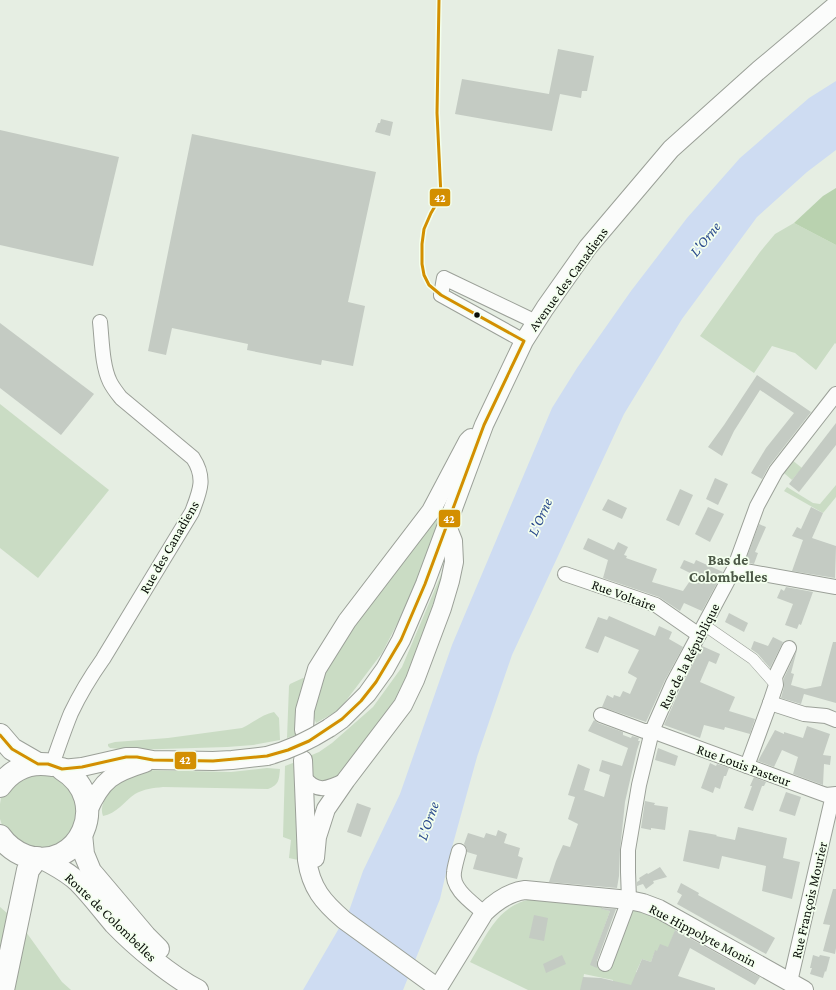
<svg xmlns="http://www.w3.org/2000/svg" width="836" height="990" font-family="'Crimson Pro',serif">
<rect width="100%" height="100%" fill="#e6eee3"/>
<g fill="#cadcc4">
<path d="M 794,223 L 836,245 L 836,344 L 835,343 L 816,370 L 795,353 L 772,346 L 754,373 L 700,336 L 760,252 L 775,234 Z"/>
<path d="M 0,404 L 109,490 L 38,578 L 0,548 Z"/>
<path d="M 792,460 L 802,468 L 792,480 L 784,473 Z"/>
<path d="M 452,483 L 412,595 L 382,653 L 339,710 L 316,723 L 312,713 L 323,670 Z"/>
<path d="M 836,485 L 836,497 L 823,513 L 784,491 L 787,487 L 813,503 L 820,504 Z"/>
<path d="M 449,556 L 449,566 L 399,701 L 344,774 L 329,783 L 313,782 L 307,757 L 319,752 L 332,743 L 373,707 L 402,667 Z"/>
<path d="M 303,678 L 305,679 L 296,726 L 296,735 L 287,738 L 289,686 L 290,684 Z"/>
<path d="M 274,712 L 279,718 L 280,740 L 253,745 L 227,747 L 130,750 L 110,748 L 108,746 L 108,744 L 115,742 L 168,738 L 242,728 C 253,723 263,714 274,712 Z"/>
<path d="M 298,761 L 298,860 L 289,858 L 291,840 L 283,837 L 285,766 Z"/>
<path d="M 267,768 L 280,769 C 279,780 279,785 268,789 L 163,787 C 153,788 144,789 135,794 C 125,801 116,814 103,816 C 98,803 111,794 112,783 L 144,770 L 231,772 Z"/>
<path d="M 49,772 L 71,785 L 80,817 L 63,845 L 30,851 L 4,831 L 0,819 L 0,804 L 1,798 L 5,791 L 17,778 Z"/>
<path d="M 534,899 L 602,904 L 602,909 L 610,911 L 592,961 L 600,961 L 631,908 L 644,912 L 676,928 L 668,949 L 658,951 L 655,951 L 651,962 L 642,959 L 636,972 L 652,978 L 643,990 L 613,982 L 613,980 L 584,974 L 582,987 L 586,990 L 528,990 L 470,962 C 487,935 499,903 534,899 Z"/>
<path d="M 0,907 L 21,925 L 62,982 L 71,990 L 0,990 Z"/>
</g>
<path fill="#b9d2af" d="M 836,188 L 836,245 L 794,223 L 823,196 Z"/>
<path fill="#cedcf2" d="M 836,81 L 836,150 L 807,172 L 757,217 L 682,319 L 624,414 L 512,655 L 477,757 L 451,851 L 440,899 L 403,990 L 303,990 L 349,911 L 363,871 L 400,794 L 452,645 L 552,408 L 577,368 L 631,291 L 687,218 L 740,158 L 809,98 Z"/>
<g fill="#c4cbc3">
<path d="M 558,49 L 594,56 L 587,91 L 582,91 L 581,98 L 560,94 L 552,131 L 455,114 L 462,79 L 549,94 Z"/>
<path d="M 381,119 L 393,122 L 390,136 L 375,132 L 378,123 L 380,123 Z"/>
<path d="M 0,130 L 119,157 L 93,266 L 0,245 Z"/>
<path d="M 192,134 L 376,172 L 348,302 L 365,306 L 353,366 L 322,360 L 321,365 L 247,350 L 248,344 L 172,328 L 166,355 L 148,351 Z"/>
<path d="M 0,323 L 94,394 L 61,435 L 0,388 Z"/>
<path d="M 757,375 L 811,412 L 769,466 L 762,479 L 751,473 L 766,448 L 794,413 L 760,390 L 734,431 L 722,456 L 708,447 L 724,425 Z"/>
<path d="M 836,423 L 836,445 L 799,492 L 789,484 Z"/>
<path d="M 715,478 L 728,484 L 718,505 L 706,499 Z"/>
<path d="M 680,489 L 693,495 L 679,526 L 666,520 Z"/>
<path d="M 608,499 L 627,508 L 622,519 L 602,510 Z"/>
<path d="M 708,507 L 724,514 L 710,542 L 695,534 Z"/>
<path d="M 811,507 L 823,513 L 812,538 L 836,546 L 835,578 L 792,571 L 803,540 L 792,536 L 797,527 L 801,529 Z"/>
<path d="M 759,524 L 766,527 L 755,552 L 758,553 L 754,564 L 745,562 Z"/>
<path d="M 588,538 L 614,550 L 618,542 L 628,547 L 624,555 L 627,556 L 626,558 L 657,569 L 652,582 L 683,591 L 694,575 L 680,568 L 684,560 L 694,564 L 696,560 L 723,572 L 702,611 L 684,603 L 680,611 L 659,597 L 603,578 L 608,560 L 583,549 Z"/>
<path d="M 786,587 L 813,592 L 801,625 L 799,624 L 797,629 L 785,625 L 793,604 L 777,598 L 781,589 L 784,591 Z"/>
<path d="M 729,613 L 748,623 L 744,632 L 725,622 Z"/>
<path d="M 609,616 L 655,636 L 659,626 L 672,632 L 669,639 L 683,647 L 665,680 L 646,722 L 602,707 L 607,695 L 613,698 L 614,695 L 620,697 L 623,691 L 630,694 L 637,678 L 628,673 L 628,672 L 639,650 L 605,636 L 598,653 L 585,648 L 598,617 L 607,620 Z"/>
<path d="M 773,637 L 783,642 L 770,668 L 758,654 L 751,649 L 754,641 L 768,646 Z"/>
<path d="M 833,642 L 836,642 L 836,703 L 804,694 L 801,704 L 781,698 L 784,687 L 784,678 L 797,650 L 791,673 L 794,674 L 791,685 L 805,689 L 821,686 Z"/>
<path d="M 702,646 L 720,654 L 716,664 L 709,661 L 700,682 L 735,697 L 729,711 L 755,719 L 750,734 L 725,727 L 724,730 L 704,725 L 700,738 L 664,725 L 681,687 Z"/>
<path d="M 594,720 L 598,723 L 623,732 L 623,735 L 631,738 L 632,736 L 639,738 L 638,741 L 640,741 L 637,750 L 625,802 L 620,850 L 619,876 L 617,888 L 549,882 L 556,861 L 563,845 L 570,847 L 578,824 L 568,819 L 575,797 L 568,795 L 578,764 L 590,769 L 584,790 L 604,797 L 610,775 L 599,771 L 602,760 L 622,766 L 628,748 L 588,731 Z"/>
<path d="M 807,726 L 830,734 L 823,755 L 831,756 L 830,765 L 824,764 L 823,785 L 793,774 L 798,757 L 782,750 L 774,767 L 758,761 L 775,730 L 784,734 L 784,732 L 803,738 Z"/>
<path d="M 658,748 L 678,756 L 675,766 L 655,760 Z"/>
<path d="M 710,763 L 716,766 L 717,764 L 729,768 L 726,776 L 724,776 L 720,789 L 715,787 L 713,793 L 701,788 Z"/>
<path d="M 754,777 L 766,782 L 764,786 L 762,786 L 753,811 L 744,808 L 752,786 L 750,786 Z"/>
<path d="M 786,792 L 801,797 L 795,816 L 779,811 Z"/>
<path d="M 645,801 L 655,803 L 654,805 L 668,807 L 665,830 L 651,828 L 651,830 L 641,828 Z"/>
<path d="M 357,803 L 371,808 L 361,837 L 347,832 Z"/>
<path d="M 738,827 L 787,838 L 783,858 L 800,862 L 792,899 L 762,891 L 766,866 L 722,856 L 719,869 L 683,861 L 689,830 L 717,835 L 716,836 L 735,840 Z"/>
<path d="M 498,830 L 507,834 L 504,843 L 520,848 L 518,856 L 523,858 L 517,879 L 473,869 L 477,855 L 467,852 L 467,849 L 464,844 L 468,833 L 484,838 L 486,833 L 496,836 Z"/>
<path d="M 660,867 L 667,877 L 653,881 L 654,883 L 646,889 L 643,884 L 637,886 L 637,882 L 640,880 L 639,878 L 647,873 L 648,874 Z"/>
<path d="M 681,883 L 699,893 L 698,895 L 775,938 L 766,954 L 677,904 L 682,895 L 677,892 Z"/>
<path d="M 833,889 L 836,889 L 836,948 L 835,954 L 823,951 L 830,925 L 823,924 Z"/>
<path d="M 602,908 L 616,909 L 597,961 L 597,968 L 590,965 L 610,911 L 601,909 Z"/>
<path d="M 534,915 L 548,918 L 544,941 L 529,938 Z"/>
<path d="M 675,930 L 760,977 L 755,985 L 690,948 L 678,976 L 715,988 L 715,990 L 580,990 L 583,977 L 601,978 L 631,985 L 642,959 L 651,962 L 655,950 L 657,951 L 660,944 L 668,947 Z"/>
<path d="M 562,955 L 566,964 L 546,973 L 543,964 Z"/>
<path d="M 813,955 L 819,957 L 820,955 L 830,957 L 826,972 L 825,971 L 823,978 L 810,974 L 812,968 L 810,968 Z"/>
</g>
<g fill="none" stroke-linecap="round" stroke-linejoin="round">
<defs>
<path id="pedestrian" d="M 704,625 L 753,659 L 776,685"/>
<g id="minor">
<path d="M 524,341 L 441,295 L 444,278 L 536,322"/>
<path d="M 734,569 L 836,587"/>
<path d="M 565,574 L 656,605 L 699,635"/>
<path d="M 770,703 L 804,714 L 826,716 L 836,720"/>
<path d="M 601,715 L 644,731 L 652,731 L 826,795 L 836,794"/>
<path d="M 52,765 C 58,748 64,730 71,713 C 80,694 91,676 103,659 L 192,512 C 200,491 206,478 193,458 L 121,398 C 117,393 113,388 110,382 C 102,366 102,340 100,322"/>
<path d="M 747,766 L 770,703 L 776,685 L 775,677 L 789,648"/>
<path d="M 303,776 C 317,794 327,789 346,780"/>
<path d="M 459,851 C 457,858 455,865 454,872 C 451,889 473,903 484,913"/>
<path d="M 605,964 L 629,900 L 628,872 L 628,850 L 639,785 L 652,731 L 673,683 L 734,569 L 757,506 L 776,471 L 836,394"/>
<path d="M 790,982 L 833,795"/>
</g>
<g id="tertiary">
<path d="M 329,728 L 342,719 L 367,694 L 385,669 L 401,640 L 425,584 L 484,425 L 524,341 L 545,308 L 588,247 L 671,149 L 759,70 L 836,5"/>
<path d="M 304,730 L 305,710 L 317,669 L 347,621 L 431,511 L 468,441 L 471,438"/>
<path d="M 303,760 L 307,860 C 311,888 323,902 344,920 L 438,988 L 484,913 C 496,901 509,892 525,890 L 629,900 L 643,903 L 659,909 L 804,990"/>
<path d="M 62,769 L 82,767 L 126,757 L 137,757 L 153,760 L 213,761 L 232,760 L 267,756"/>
<path d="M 88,811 C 102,779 113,773 145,763"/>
<path d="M 315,858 L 317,837 L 326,809 L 346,780 L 403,705 L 415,680 L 442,608 L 450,581 L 454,562 L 453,541 L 447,526"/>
</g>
<g id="secondary">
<path d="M 82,834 L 84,854 L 91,871 L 146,936 L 159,949"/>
<path d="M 43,859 C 55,866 68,872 78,882 C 91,895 102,910 114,924 C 135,946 171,976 198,990"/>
</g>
<g id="primary">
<path d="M 0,735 L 12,749 L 38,764"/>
<path d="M 0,786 C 13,768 31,761 52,765"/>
<path d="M 0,836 C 7,846 15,852 26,856 C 79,874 113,800 62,769"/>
<path d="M 3,990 L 28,870 L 37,858"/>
</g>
</defs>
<use href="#pedestrian" stroke="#9ba098" stroke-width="12"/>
<use href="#minor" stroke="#9ba098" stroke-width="16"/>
<use href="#tertiary" stroke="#9ba098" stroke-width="20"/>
<use href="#secondary" stroke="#9ba098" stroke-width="22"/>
<use href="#primary" stroke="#9ba098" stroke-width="24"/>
<use href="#pedestrian" stroke="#fbfcfb" stroke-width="11"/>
<use href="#minor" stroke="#fbfcfb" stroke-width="14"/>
<use href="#tertiary" stroke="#fbfcfb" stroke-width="18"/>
<use href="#secondary" stroke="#fbfcfb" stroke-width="20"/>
<use href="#primary" stroke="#fbfcfb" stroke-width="22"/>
<defs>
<path id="tertiary-bridge" d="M 267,756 C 290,750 310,740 329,728"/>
</defs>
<use href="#tertiary-bridge" stroke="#9ba098" stroke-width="20" stroke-linecap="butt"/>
<use href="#tertiary-bridge" stroke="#fbfcfb" stroke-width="18"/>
<defs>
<path id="bus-1" d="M 0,735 L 12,749 L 38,764 L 48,764 L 62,769 L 82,767 L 126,757 L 137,757 L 153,760 L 213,761 L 267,756 L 288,750 L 309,741 L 342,719 L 361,701 L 376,682 L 401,640 L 425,584 L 484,425 L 524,341 L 441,295 L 429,285 L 424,275 L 422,264 L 422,244 L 424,229 L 431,213 L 441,196 L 437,113 L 439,0"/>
</defs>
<use href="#bus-1" stroke="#f3ffee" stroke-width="6"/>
<use href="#bus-1" stroke="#d38f01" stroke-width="3"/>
</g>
<circle fill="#090e08" stroke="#f3ffee" stroke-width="1.5" cx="477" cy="315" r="3.5"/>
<g text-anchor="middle" stroke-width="3.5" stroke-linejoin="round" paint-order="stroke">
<g font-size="14" fill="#090e08" stroke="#f3ffee">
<text transform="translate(568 279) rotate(-54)" y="5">Avenue des Canadiens</text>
<text transform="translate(169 547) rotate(-60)" y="5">Rue des Canadiens</text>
<text transform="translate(624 595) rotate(20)" y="5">Rue Voltaire</text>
<text transform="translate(689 656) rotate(-63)" y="5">Rue de la République</text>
<text transform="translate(744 765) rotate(20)" y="5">Rue Louis Pasteur</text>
<text transform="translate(809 900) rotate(-77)" y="5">Rue François Mourier</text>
<text transform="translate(111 917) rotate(44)" y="5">Route de Colombelles</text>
<text transform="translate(703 935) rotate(28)" y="5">Rue Hippolyte Monin</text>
</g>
<g font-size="15" font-style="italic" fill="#2a4a8d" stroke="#f3ffee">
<text transform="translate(705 239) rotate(-51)" y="5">L'Orne</text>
<text transform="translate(540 517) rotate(-66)" y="5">L'Orne</text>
<text transform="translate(428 821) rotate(-71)" y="5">L'Orne</text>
</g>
<g font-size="15" font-weight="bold" fill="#4b5746" stroke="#f3ffee">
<text x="728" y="565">Bas de<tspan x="728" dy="17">Colombelles</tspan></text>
</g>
</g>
<g stroke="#f3ffee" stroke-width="1.5">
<rect x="429" y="188" width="22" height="19" rx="4" fill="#d38f01"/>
<rect x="438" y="509" width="23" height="19" rx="4" fill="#d38f01"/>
<rect x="174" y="751" width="23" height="19" rx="4" fill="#d38f01"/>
</g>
<g font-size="11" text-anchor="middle" font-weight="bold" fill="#fff">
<text x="440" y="202">42</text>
<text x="449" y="523">42</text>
<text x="185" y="764">42</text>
</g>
</svg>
